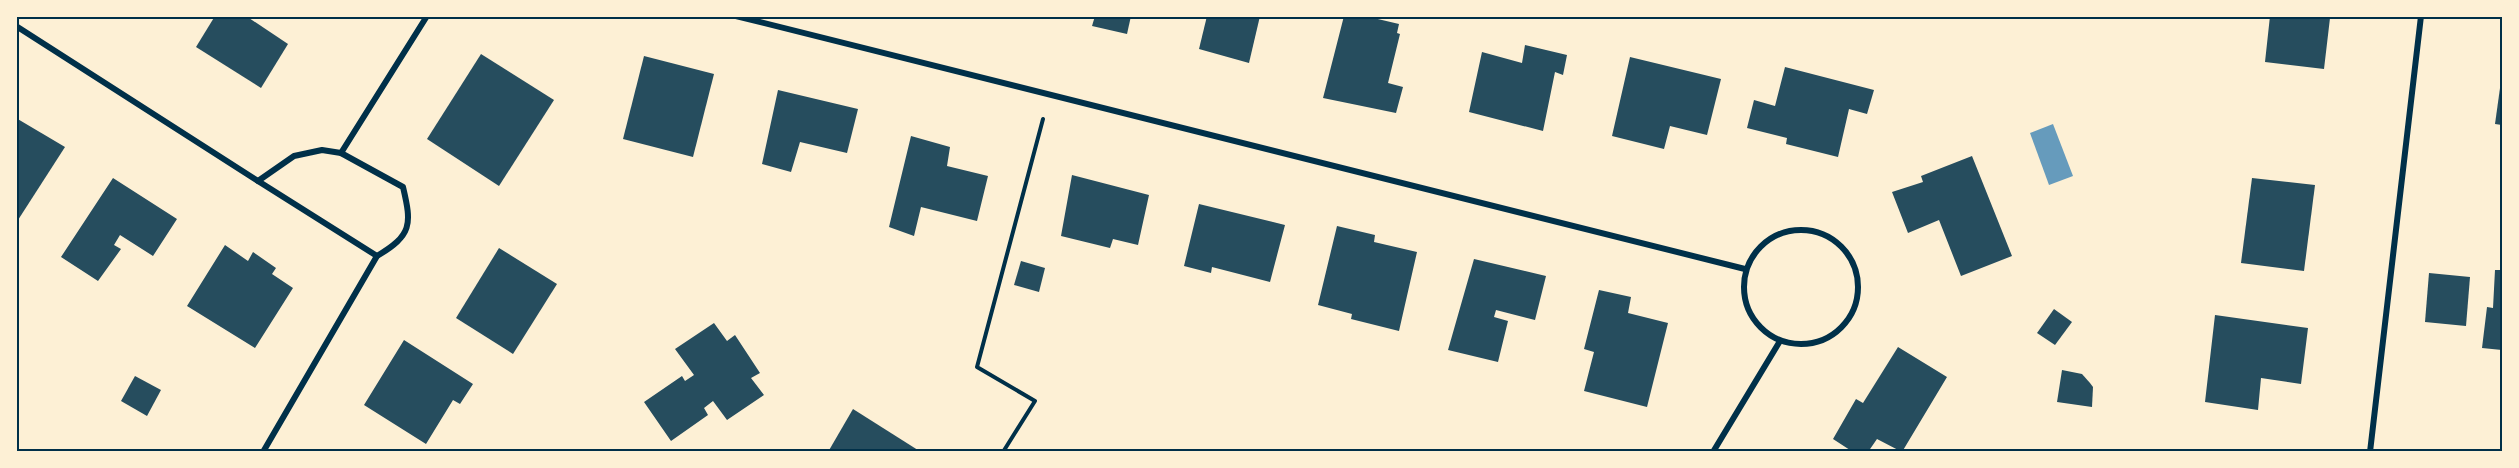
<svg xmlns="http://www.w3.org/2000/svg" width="2519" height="468" font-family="'Nunito Sans',sans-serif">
<rect width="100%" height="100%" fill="#fdf0d5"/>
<path fill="#669bbc" d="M 2053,124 L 2073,176 L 2049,185 L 2030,133 Z"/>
<g fill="#264d5e">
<path d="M 215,16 L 246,16 L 288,44 L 261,88 L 196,47 Z"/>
<path d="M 1095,16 L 1131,16 L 1127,34 L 1092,26 Z"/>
<path d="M 1207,16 L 1260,16 L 1249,63 L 1199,49 Z"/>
<path d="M 1344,16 L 1365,16 L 1399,24 L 1397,33 L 1400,34 L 1388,83 L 1403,87 L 1396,113 L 1323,98 Z"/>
<path d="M 2270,16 L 2335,16 L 2334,19 L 2330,18 L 2324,69 L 2265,62 Z"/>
<path d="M 1525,45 L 1567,55 L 1563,75 L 1555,72 L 1543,131 L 1469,112 L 1482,52 L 1522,63 Z"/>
<path d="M 481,54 L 554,100 L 499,186 L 427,139 Z"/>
<path d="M 644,56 L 714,74 L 693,157 L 623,139 Z"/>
<path d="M 1630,57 L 1721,79 L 1707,135 L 1670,126 L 1664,149 L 1612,136 Z"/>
<path d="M 1785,67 L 1874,90 L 1867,114 L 1849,109 L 1838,157 L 1786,144 L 1787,138 L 1747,128 L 1754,100 L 1775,106 Z"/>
<path d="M 2500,88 L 2502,88 L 2502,125 L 2495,124 Z"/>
<path d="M 778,90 L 858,109 L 847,153 L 800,142 L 791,172 L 762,164 Z"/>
<path d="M 16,118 L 65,147 L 18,220 L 16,219 Z"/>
<path d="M 911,136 L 950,147 L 947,166 L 988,176 L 977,221 L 921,207 L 914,236 L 889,227 Z"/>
<path d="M 1972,156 L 2012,256 L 1961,276 L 1939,220 L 1908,233 L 1892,192 L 1923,182 L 1921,176 Z"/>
<path d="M 1072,175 L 1149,195 L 1138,245 L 1113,239 L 1110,248 L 1061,236 Z"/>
<path d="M 113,178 L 177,219 L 153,256 L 120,235 L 114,245 L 121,249 L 98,281 L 61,257 Z"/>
<path d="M 2252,178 L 2315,185 L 2304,271 L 2241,263 Z"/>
<path d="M 1199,204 L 1285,225 L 1270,282 L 1212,267 L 1211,273 L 1184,266 Z"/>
<path d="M 1337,226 L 1375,235 L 1374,242 L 1417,252 L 1399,331 L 1351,319 L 1352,314 L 1318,305 Z"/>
<path d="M 225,245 L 248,261 L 253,252 L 276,268 L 272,274 L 293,288 L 255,348 L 187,306 Z"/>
<path d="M 499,248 L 557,284 L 513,354 L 456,318 Z"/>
<path d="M 1474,259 L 1546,276 L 1535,320 L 1496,310 L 1494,317 L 1508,321 L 1498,362 L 1448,350 Z"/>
<path d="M 1021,261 L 1045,268 L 1039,292 L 1014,285 Z"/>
<path d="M 2495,270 L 2502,270 L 2502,350 L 2482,348 L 2487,307 L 2493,308 Z"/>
<path d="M 2429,273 L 2470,277 L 2466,326 L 2425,322 Z"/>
<path d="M 1599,290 L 1631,297 L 1628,313 L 1668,323 L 1647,407 L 1584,391 L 1594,352 L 1584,349 Z"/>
<path d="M 2054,309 L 2072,322 L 2055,345 L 2037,333 Z"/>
<path d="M 2215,315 L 2308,328 L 2301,384 L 2261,378 L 2258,410 L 2205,402 Z"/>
<path d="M 714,323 L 727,341 L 735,335 L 760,373 L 751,378 L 764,395 L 727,420 L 713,401 L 704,408 L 708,415 L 671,441 L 644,402 L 682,376 L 685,381 L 694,375 L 675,349 Z"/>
<path d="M 404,340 L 473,384 L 460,404 L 453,400 L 426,444 L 364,405 Z"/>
<path d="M 1898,347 L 1947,377 L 1902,452 L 1877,439 L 1868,452 L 1853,452 L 1833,439 L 1856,399 L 1863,403 Z"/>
<path d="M 2062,370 L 2082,374 L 2090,383 L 2093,387 L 2092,407 L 2057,402 Z"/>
<path d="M 135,376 L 161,390 L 147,416 L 121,401 Z"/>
<path d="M 853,409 L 921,452 L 828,452 Z"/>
</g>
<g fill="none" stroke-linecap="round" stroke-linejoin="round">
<path stroke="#003049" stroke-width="4" d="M 1003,452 L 1035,401 L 977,367 L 1043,119"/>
<g stroke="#003049" stroke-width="6">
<path d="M 736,16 L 1745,269"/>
<path d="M 16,26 L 258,181"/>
<path d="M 322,150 L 341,153 L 403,187 C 412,225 412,235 377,256 L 258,181 L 294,156 Z"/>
<path d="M 341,153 L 427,16"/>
<circle cx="1801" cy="287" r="57"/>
<path d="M 263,452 L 377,256"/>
<path d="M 1713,452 L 1780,341"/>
<path d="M 2370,452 L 2421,16"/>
</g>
</g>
<rect width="2519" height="468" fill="none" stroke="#fdf0d5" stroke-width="36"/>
<rect x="18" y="18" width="2483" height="432" fill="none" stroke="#003049" stroke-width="2"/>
</svg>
